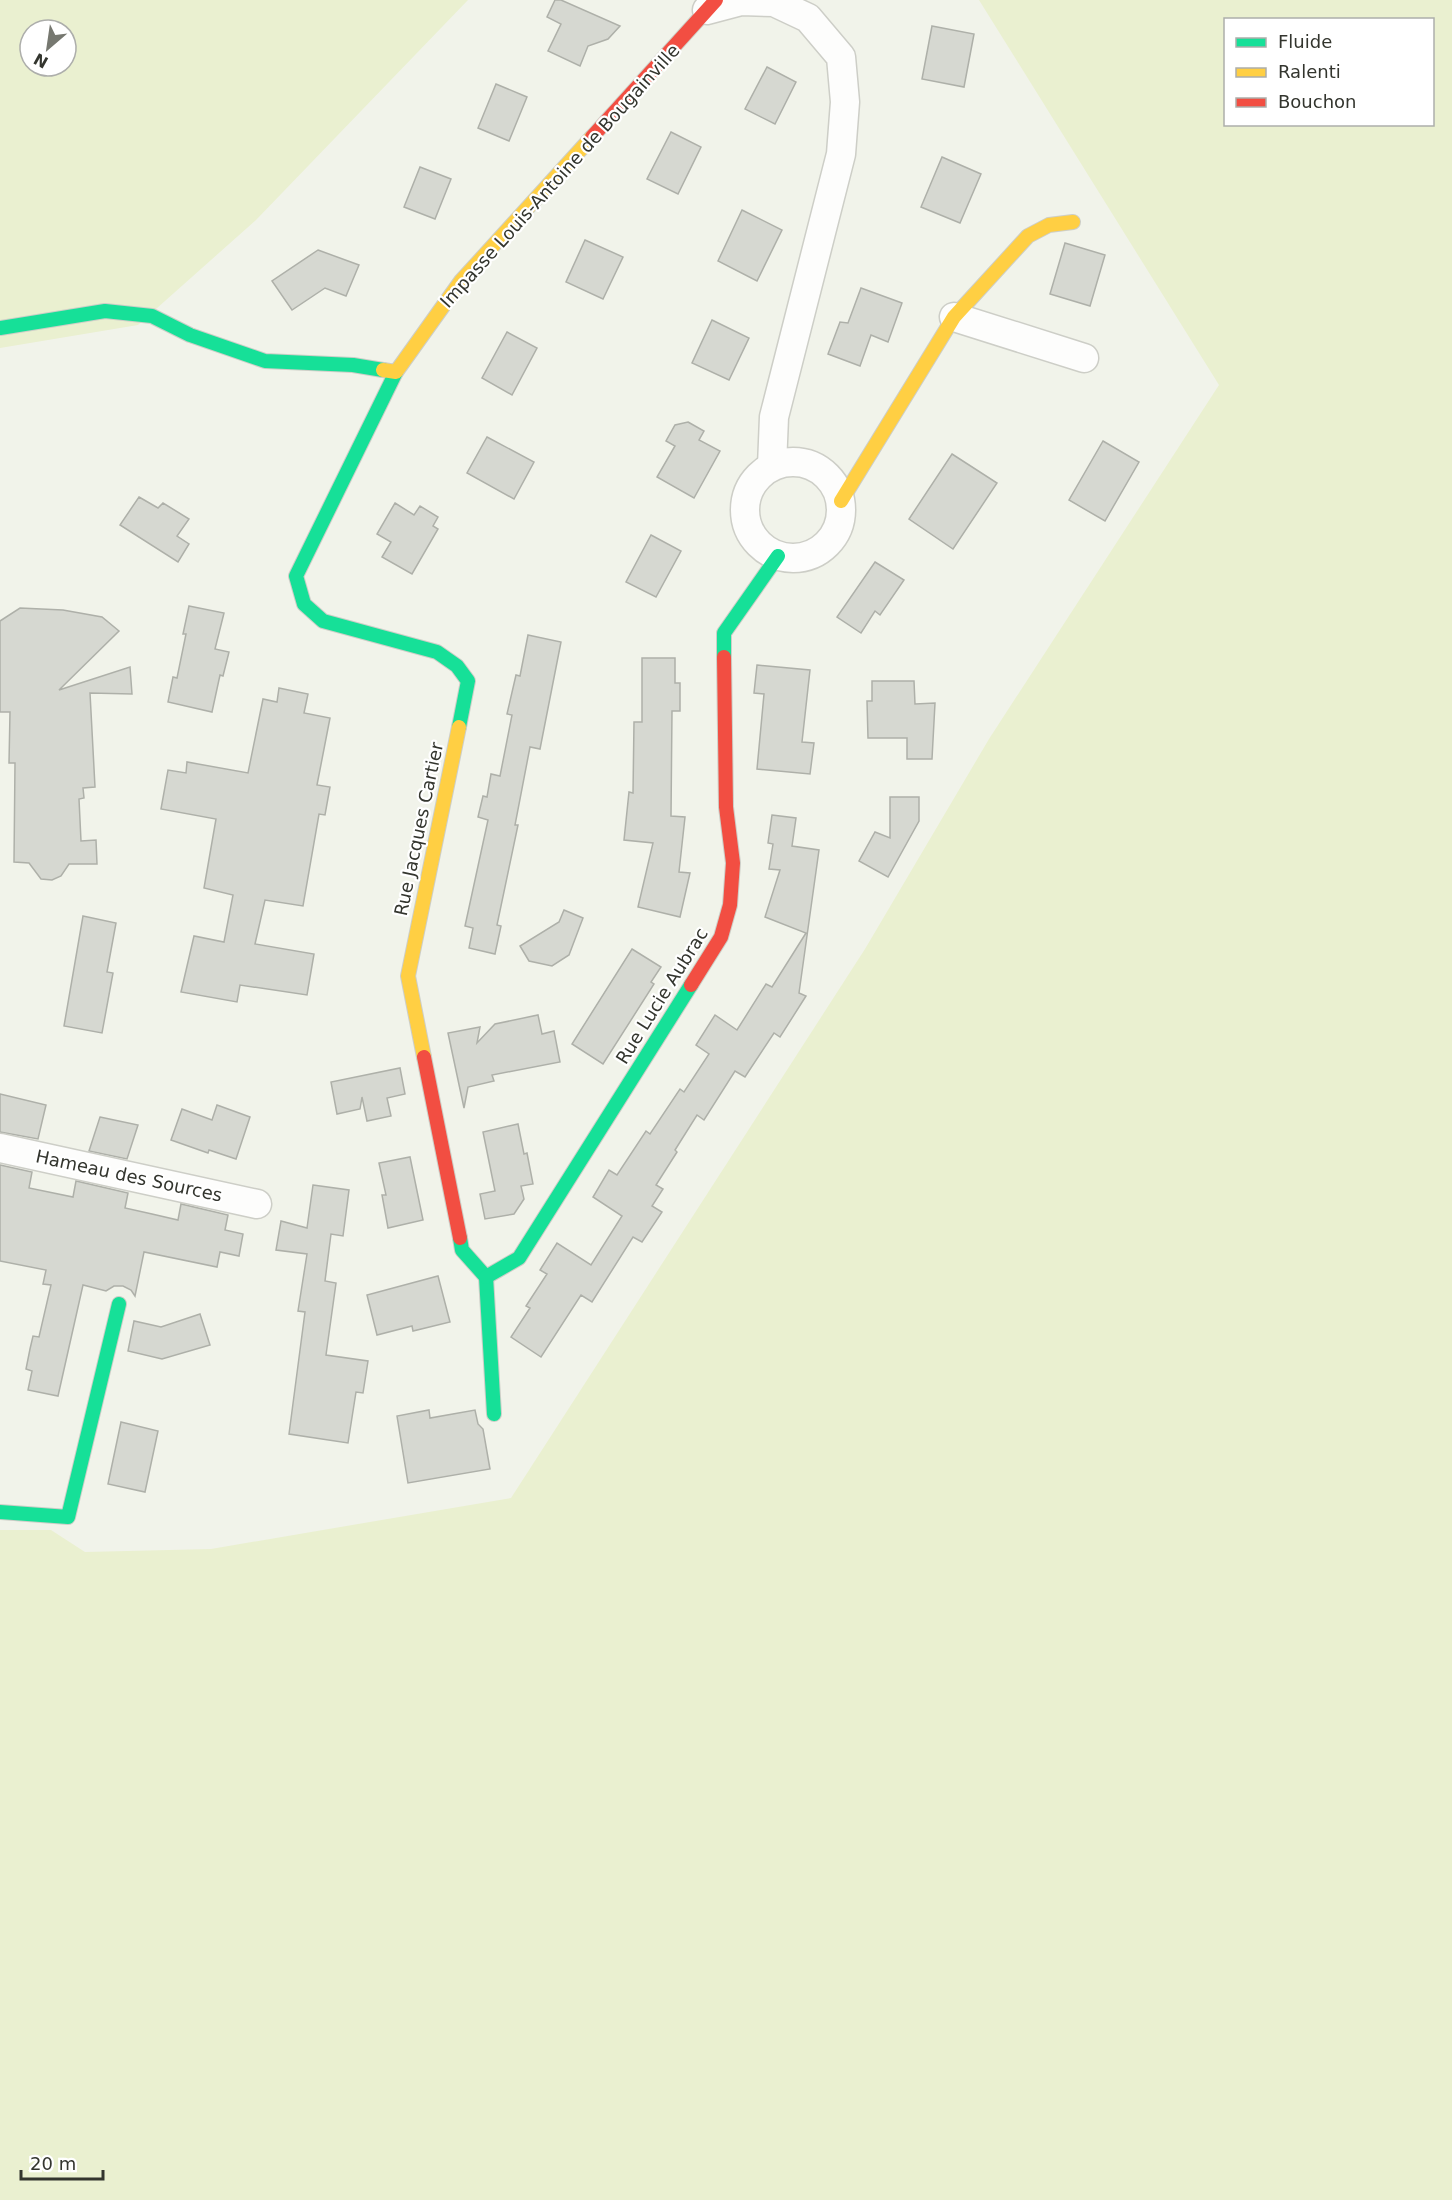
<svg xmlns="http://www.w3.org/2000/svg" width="1452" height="2200" font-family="'DejaVu Sans',sans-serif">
<rect width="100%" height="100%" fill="#f1f3ea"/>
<g fill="#eaf0d0" fill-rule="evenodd">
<path d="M 0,0 L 468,0 L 256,220 L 138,325 L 0,348 ZM 30,30 L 66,30 L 66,66 L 30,66 Z"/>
<path d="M 979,0 L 1452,0 L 1452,2200 L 0,2200 L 0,1530 L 51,1530 L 85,1552 L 211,1549 L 511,1498 L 865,949 L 989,739 L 1219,385 ZM 1226,20 L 1432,20 L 1432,124 L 1226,124 Z"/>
</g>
<g fill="#d6d8d1" stroke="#aeb0a9" stroke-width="1.5">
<path d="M 555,0 L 561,0 L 620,26 L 608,39 L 588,46 L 580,66 L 548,51 L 561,24 L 547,17 Z"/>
<path d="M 932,26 L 974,34 L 964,87 L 922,79 Z"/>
<path d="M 767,67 L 796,82 L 775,124 L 745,109 Z"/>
<path d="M 496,84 L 527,97 L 509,141 L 478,128 Z"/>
<path d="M 671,132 L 701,147 L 678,194 L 647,179 Z"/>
<path d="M 942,157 L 981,174 L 960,223 L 921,207 Z"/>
<path d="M 420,167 L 451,179 L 435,219 L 404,207 Z"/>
<path d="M 742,210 L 782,230 L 757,281 L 718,261 Z"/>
<path d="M 585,240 L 623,257 L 603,299 L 566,282 Z"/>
<path d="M 1065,243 L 1105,255 L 1090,306 L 1050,294 Z"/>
<path d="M 318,250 L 359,265 L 346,296 L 325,288 L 292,310 L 272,281 Z"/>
<path d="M 861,288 L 902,303 L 888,342 L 871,335 L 860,366 L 828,354 L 840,322 L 848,323 Z"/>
<path d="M 712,320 L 749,338 L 729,380 L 692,363 Z"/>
<path d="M 507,332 L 537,348 L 512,395 L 482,378 Z"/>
<path d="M 688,422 L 704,431 L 699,440 L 720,451 L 694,498 L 657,477 L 675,446 L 666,441 L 675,425 Z"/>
<path d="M 487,437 L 534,462 L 514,499 L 467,473 Z"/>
<path d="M 1103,441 L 1139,462 L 1105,521 L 1069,500 Z"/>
<path d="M 952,454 L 997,483 L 953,549 L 909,519 Z"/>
<path d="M 139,497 L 158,508 L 163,503 L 189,519 L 177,536 L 189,544 L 178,562 L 120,525 Z"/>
<path d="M 395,503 L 414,515 L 420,506 L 438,517 L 433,526 L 438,529 L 412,574 L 382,557 L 391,542 L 377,534 Z"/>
<path d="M 651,535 L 681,551 L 656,597 L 626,582 Z"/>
<path d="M 875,562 L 904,580 L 880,615 L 875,611 L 861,633 L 837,617 Z"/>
<path d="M 189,606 L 224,613 L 215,649 L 229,652 L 223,676 L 220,675 L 212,712 L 168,702 L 173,677 L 177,678 L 186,634 L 183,634 Z"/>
<path d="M 20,608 L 63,610 L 102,617 L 119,631 L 59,690 L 130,667 L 132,694 L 90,693 L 95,787 L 83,788 L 84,798 L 79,799 L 81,841 L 96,840 L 97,864 L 69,864 L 61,876 L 52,880 L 41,879 L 29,863 L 14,862 L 15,763 L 9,763 L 10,712 L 0,712 L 0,621 Z"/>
<path d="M 528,635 L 561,642 L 540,749 L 530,747 L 515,825 L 518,825 L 497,925 L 501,926 L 495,954 L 469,948 L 473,928 L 465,926 L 488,820 L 478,817 L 483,796 L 487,797 L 491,774 L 500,776 L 512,715 L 507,714 L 516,675 L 520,676 Z"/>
<path d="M 642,658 L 675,658 L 675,683 L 680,683 L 680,711 L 672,711 L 671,816 L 685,817 L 679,872 L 690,873 L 680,917 L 638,907 L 653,843 L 624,840 L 629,792 L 633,793 L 634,722 L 642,722 Z"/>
<path d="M 757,665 L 810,670 L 802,742 L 814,743 L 810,774 L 757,769 L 764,694 L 754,693 Z"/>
<path d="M 872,681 L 914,681 L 915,704 L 935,703 L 932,759 L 907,759 L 907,738 L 868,738 L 867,701 L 872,701 Z"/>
<path d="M 279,688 L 308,694 L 304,713 L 330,718 L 317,785 L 330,787 L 325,815 L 319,814 L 303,906 L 265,900 L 255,944 L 314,954 L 307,995 L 240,985 L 237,1002 L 181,992 L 194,936 L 224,942 L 233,895 L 204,888 L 216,819 L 161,809 L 168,770 L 186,773 L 187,762 L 248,773 L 263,699 L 277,702 Z"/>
<path d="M 890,797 L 919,797 L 919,821 L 888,877 L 859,861 L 875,832 L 890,838 Z"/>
<path d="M 772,815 L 796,818 L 792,846 L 819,850 L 799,993 L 806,996 L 780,1037 L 774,1033 L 745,1077 L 735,1071 L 704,1120 L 697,1115 L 675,1150 L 677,1152 L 656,1185 L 663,1189 L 652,1206 L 662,1212 L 642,1242 L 633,1237 L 592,1302 L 581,1295 L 541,1357 L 511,1337 L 530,1308 L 526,1306 L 547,1274 L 540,1270 L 557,1243 L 591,1265 L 622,1216 L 593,1197 L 609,1170 L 617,1175 L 646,1131 L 650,1134 L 680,1089 L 684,1092 L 709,1054 L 696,1045 L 715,1015 L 737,1030 L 766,984 L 772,987 L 806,933 L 765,917 L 780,870 L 769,869 L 773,844 L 768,843 Z"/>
<path d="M 564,910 L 583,918 L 569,955 L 552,966 L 529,961 L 520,946 L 559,922 Z"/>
<path d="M 83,916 L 116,923 L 107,972 L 113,973 L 102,1033 L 64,1026 Z"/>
<path d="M 632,949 L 661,967 L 651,982 L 654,984 L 603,1064 L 572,1044 Z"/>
<path d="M 538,1015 L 542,1034 L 554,1031 L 560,1062 L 492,1075 L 494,1081 L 468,1087 L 464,1108 L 448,1033 L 480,1027 L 477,1043 L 495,1024 Z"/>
<path d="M 400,1068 L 405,1094 L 387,1098 L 391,1116 L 367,1121 L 362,1097 L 360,1109 L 337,1114 L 331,1082 Z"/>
<path d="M 0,1094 L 46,1105 L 38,1139 L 0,1132 Z"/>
<path d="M 217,1105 L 250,1117 L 236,1159 L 209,1150 L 208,1153 L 171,1140 L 182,1109 L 212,1120 Z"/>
<path d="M 100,1117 L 138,1125 L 127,1159 L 89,1151 Z"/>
<path d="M 518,1124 L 524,1154 L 527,1153 L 533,1184 L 521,1186 L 524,1199 L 514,1214 L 485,1219 L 480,1194 L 495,1191 L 483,1132 Z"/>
<path d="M 410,1157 L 423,1220 L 388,1228 L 382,1195 L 386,1195 L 379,1163 Z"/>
<path d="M 0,1165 L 32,1172 L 29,1188 L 73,1197 L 76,1181 L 128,1193 L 125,1208 L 152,1214 L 178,1220 L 181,1204 L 228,1215 L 225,1230 L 243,1234 L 239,1256 L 220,1252 L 217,1267 L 144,1252 L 135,1296 L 131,1290 L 123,1286 L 114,1286 L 106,1291 L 83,1285 L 58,1396 L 28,1390 L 32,1371 L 26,1369 L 30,1349 L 33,1336 L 39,1337 L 51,1285 L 43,1284 L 46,1270 L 0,1261 Z"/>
<path d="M 313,1185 L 349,1190 L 343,1236 L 331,1234 L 325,1281 L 336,1283 L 326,1355 L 368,1361 L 363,1393 L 356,1392 L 348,1443 L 289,1434 L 305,1312 L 298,1311 L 307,1254 L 276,1250 L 281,1221 L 307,1228 Z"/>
<path d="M 438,1276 L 450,1322 L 413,1331 L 412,1326 L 377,1335 L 367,1295 Z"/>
<path d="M 200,1314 L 210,1345 L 162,1359 L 128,1351 L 134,1321 L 161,1327 Z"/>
<path d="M 429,1410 L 430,1418 L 475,1410 L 478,1424 L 483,1429 L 490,1469 L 408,1483 L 397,1416 Z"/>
<path d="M 121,1422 L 158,1431 L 145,1492 L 108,1484 Z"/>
</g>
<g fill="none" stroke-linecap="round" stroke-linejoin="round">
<defs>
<g id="street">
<path d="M 707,10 L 741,1 L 774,2 L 808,18 L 841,57 L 845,102 L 841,154 L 774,417 L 772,466"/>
<path d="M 954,317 L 1084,358"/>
<circle cx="793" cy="510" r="48"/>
<path d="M 0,1148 L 257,1204"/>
</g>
<g id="fast">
<path d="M 0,328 L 105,311 L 152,316 L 190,335 L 265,361 L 353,365 L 383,370"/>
<path d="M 396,372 L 296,576 L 304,604 L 323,621 L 437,652 L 457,666 L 468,681 L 459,727"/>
<path d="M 724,657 L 724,633 L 778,556"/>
<path d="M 460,1238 L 462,1250 L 486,1277 L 494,1414"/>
<path d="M 486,1277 L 519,1258 L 691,985"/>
<path d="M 0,1512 L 68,1517 L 119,1304"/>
</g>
<g id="slow">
<path d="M 383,370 L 396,372 L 461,281 L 592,137"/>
<path d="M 841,501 L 954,317 L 1028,236 L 1049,225 L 1073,222"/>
<path d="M 424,1057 L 408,976 L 459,727"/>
</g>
<g id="jam">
<path d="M 592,137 L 716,0"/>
<path d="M 691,985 L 721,937 L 730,905 L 733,863 L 726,807 L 724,657"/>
<path d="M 424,1057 L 460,1238"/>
</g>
</defs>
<use href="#street" stroke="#cdcec7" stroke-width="31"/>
<use href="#fast" stroke="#cdcec7" stroke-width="16"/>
<use href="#slow" stroke="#cdcec7" stroke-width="16"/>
<use href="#jam" stroke="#cdcec7" stroke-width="16"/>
<use href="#street" stroke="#fdfdfc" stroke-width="28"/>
<use href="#fast" stroke="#16e098" stroke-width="14"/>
<use href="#slow" stroke="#ffcf43" stroke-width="14"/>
<use href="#jam" stroke="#f24e42" stroke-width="14"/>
</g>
<g text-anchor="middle" stroke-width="4.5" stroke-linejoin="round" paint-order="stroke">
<g font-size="18" fill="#33352e" stroke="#fff">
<text transform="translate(560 176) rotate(-48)" y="6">Impasse Louis-Antoine de Bougainville</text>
<text transform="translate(419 829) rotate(-78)" y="6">Rue Jacques Cartier</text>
<text transform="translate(662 996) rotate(-58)" y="6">Rue Lucie Aubrac</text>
<text transform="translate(129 1176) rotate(12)" y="6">Hameau des Sources</text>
</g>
</g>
<rect x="1224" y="18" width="210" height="108" fill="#ffffff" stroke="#adaeab" stroke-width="1.5"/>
<rect x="1236" y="38" width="30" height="9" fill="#16e098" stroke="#adaeab" stroke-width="1.5"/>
<text x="1278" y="48" font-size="18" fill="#33352e">Fluide</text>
<rect x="1236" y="68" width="30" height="9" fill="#ffcf43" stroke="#adaeab" stroke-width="1.5"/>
<text x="1278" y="78" font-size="18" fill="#33352e">Ralenti</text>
<rect x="1236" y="98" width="30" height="9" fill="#f24e42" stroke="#adaeab" stroke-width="1.5"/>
<text x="1278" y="108" font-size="18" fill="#33352e">Bouchon</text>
<g transform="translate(48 48) rotate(209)"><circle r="28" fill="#ffffff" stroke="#adaeab" stroke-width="1.5"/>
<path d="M0-4.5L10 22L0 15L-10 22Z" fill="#767870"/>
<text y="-9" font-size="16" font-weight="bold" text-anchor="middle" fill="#33352e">N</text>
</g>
<path d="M21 2170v9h82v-9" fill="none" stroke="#33352e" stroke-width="3"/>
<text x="30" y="2170" font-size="18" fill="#33352e" stroke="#ffffff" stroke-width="4.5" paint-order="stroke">20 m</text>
</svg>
